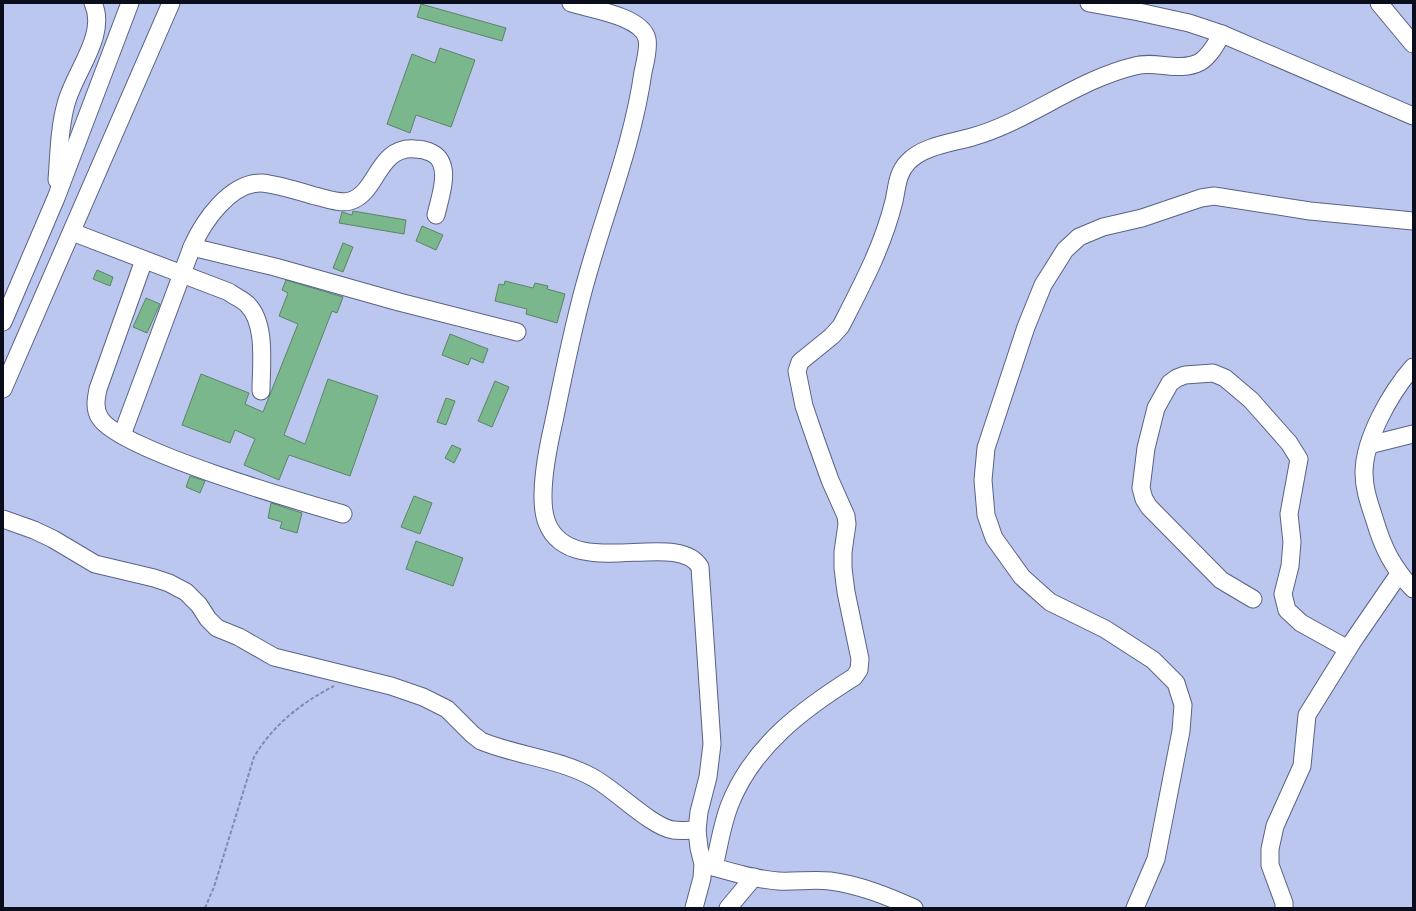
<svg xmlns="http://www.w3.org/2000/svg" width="1416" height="911" font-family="'Sofia Sans Condensed',sans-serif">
<rect width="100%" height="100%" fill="#bcc7f0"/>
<g fill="#7ab78c" stroke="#5d8368">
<path d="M 421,4 L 506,28 L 502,41 L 417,17 Z"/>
<path d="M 440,48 L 475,60 L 451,127 L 416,115 L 410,133 L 387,124 L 412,54 L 435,63 Z"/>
<path d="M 353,211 L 406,220 L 404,234 L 339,223 L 342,212 L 352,215 Z"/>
<path d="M 422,226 L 443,235 L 436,250 L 416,241 Z"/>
<path d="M 343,243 L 353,247 L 343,272 L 333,268 Z"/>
<path d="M 97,270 L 113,277 L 110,286 L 93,279 Z"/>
<path d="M 286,280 L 343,297 L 337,313 L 332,311 L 284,435 L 305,444 L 328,379 L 378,396 L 350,476 L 289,455 L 279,480 L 244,465 L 255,439 L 235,430 L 230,443 L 182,425 L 201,374 L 249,393 L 245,404 L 263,412 L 298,324 L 279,316 L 288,293 L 282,290 Z"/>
<path d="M 505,281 L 533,288 L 535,283 L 548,286 L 547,289 L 565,294 L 557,323 L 526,314 L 527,309 L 495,301 L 499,284 L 504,285 Z"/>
<path d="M 146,298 L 160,304 L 147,333 L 133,327 Z"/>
<path d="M 450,334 L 488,349 L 483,363 L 471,358 L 468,365 L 442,355 Z"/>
<path d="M 495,381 L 509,387 L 492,427 L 478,421 Z"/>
<path d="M 446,398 L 455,401 L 446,425 L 437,422 Z"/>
<path d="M 452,445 L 461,449 L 454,463 L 445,458 Z"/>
<path d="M 190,476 L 205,481 L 200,493 L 186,487 Z"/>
<path d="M 414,496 L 432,503 L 420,534 L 401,527 Z"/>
<path d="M 271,503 L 302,513 L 297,533 L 280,528 L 282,522 L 268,518 Z"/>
<path d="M 416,541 L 463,558 L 453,586 L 406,569 Z"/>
</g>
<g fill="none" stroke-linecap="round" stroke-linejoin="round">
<defs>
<g id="minor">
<path d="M 571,3 C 590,9 642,16 647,39 C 649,48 645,63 643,72 C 633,143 606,209 587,277 C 573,325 564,373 554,421 C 548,447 537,498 547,523 C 571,583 677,528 700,567 L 712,744 L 708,777 L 699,812 L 697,830 L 699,848 L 703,864 L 702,878 L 694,908"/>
<path d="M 1089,3 L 1139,12 L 1189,23 L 1222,34 L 1413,116"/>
<path d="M 1379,3 L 1413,44"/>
<path d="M 57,180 C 59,155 59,129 66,104 C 74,72 108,35 93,3"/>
<path d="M 72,232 L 229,292 C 234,296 242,299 247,304 C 267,323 261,366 261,391"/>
<path d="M 192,247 L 275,267 L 399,302 L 517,332"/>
<path d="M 144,260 L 98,389 C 96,399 94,409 100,418 C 119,450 301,502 343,514"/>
<path d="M 3,322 L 56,198 L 130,3"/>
<path d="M 1413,367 C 1391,392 1364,439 1364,473 C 1364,490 1370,505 1375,521 C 1383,548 1393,568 1413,589"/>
<path d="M 3,389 L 171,3"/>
<path d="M 122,435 L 192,247 C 203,222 230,182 262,183 C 279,185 298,191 315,196 C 325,198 340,204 350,201 C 378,193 377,146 415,149 C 422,149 426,150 432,153 C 453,164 440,197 436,215"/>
<path d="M 1369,445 L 1413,434"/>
<path d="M 3,519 L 34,530 L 53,539 L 95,564 L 154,578 L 169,583 L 186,592 L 199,605 L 208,619 L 217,628 L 239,637 L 274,657 L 391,686 L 423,697 L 447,709 L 472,734 L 481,741 C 517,756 557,758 592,777 C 615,789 650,826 673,830 C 681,831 689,830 697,830"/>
<path d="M 1253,599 L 1221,580 L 1149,507 L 1144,499 L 1141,488 L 1146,448 L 1156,408 L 1170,383 L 1177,378 L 1185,375 L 1213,373 L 1225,378 L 1251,400 L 1289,443 L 1299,459 L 1289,514 L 1292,542 L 1290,566 L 1283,594 L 1287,610 L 1301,623 L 1348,649"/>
<path d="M 703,864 C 728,871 753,879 778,881 C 795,882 813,879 830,881 C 860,885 887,896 914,908"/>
<path d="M 714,867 C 719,846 722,824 730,804 C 753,746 803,709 854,677 L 859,670 L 860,659 L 846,592 L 843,568 L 843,552 L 847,524 L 846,516 L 830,480 L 816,441 L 804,406 L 797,371 L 800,362 L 832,336 L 841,326 C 862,285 883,246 894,201 C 897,188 897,173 908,162 C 923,146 951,143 972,137 C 1029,121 1076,80 1135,66 C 1156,60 1179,73 1200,62 C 1210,56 1216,44 1222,34"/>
<path d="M 728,908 L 754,877"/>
<path d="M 1135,908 L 1156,859 L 1181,731 L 1183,705 L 1176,683 L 1153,660 L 1105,629 L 1050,602 L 1022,577 L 994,538 L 986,515 L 983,480 L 986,448 L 1026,327 L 1043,285 L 1065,250 L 1079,237 L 1103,227 L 1142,218 L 1201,198 L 1214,196 L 1310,211 L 1413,221"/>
<path d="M 1284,908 L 1284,903 L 1270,865 L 1270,849 L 1275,826 L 1302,766 L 1307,715 L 1353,641 L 1399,574"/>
</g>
</defs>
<use href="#minor" stroke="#596286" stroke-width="19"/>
<path stroke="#828bab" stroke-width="2" stroke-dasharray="4 2" stroke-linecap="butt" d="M 205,908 L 214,887 L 254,757 C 273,725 301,703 334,686"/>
<use href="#minor" stroke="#fff" stroke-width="17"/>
</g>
<rect width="1416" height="911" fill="none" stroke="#0a0d1b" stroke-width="8"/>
</svg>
